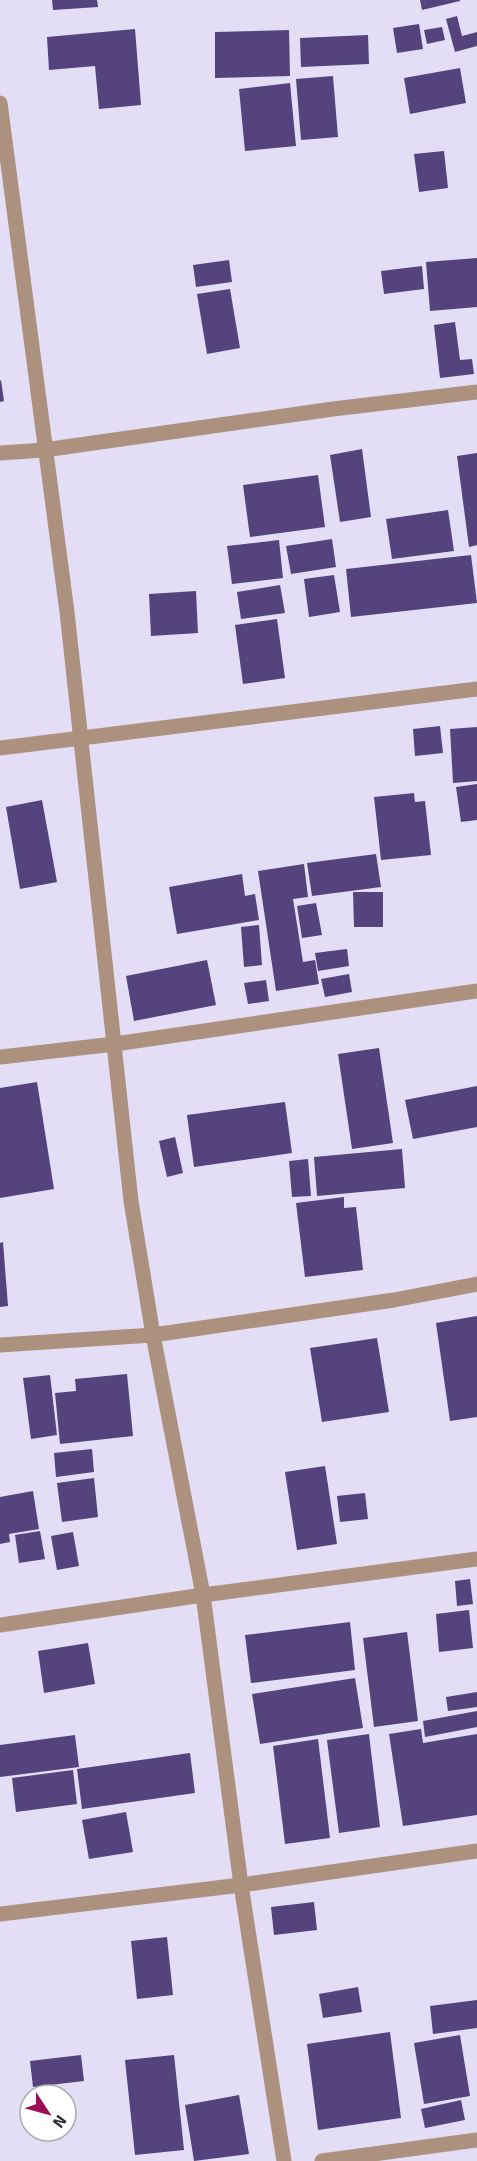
<svg xmlns="http://www.w3.org/2000/svg" width="477" height="2161" font-family="Signika,sans-serif">
<rect width="100%" height="100%" fill="#e3def6"/>
<g fill="#54437d">
<path d="M 52,0 L 97,0 L 98,7 L 53,10 Z"/>
<path d="M 420,0 L 460,0 L 460,1 L 422,10 Z"/>
<path d="M 457,16 L 462,36 L 477,32 L 477,46 L 455,52 L 446,19 Z"/>
<path d="M 419,24 L 423,49 L 397,53 L 393,28 Z"/>
<path d="M 442,27 L 445,40 L 427,44 L 424,30 Z"/>
<path d="M 135,29 L 141,105 L 99,109 L 95,66 L 49,70 L 47,37 Z"/>
<path d="M 289,30 L 290,76 L 215,78 L 215,32 Z"/>
<path d="M 368,35 L 369,64 L 301,67 L 300,38 Z"/>
<path d="M 460,68 L 466,103 L 410,114 L 404,78 Z"/>
<path d="M 333,76 L 338,137 L 301,140 L 296,79 Z"/>
<path d="M 290,83 L 296,146 L 245,151 L 239,89 Z"/>
<path d="M 444,151 L 448,188 L 419,192 L 414,154 Z"/>
<path d="M 477,258 L 477,307 L 430,311 L 426,262 Z"/>
<path d="M 229,260 L 232,282 L 196,287 L 193,265 Z"/>
<path d="M 422,266 L 424,289 L 384,294 L 381,271 Z"/>
<path d="M 230,289 L 240,348 L 207,354 L 197,294 Z"/>
<path d="M 455,322 L 460,360 L 472,359 L 474,374 L 440,378 L 434,325 Z"/>
<path d="M 1,380 L 4,401 L 0,402 L 0,381 Z"/>
<path d="M 362,449 L 371,517 L 340,522 L 330,455 Z"/>
<path d="M 477,453 L 477,545 L 469,547 L 457,456 Z"/>
<path d="M 318,475 L 325,527 L 250,537 L 243,485 Z"/>
<path d="M 448,510 L 454,551 L 392,559 L 386,519 Z"/>
<path d="M 332,539 L 336,567 L 291,574 L 286,546 Z"/>
<path d="M 279,540 L 283,578 L 232,584 L 227,546 Z"/>
<path d="M 471,555 L 477,603 L 351,617 L 346,569 Z"/>
<path d="M 334,575 L 340,612 L 309,617 L 304,579 Z"/>
<path d="M 280,585 L 285,613 L 241,619 L 237,592 Z"/>
<path d="M 196,591 L 198,633 L 151,636 L 149,594 Z"/>
<path d="M 277,619 L 285,678 L 243,684 L 235,625 Z"/>
<path d="M 440,726 L 443,753 L 415,756 L 413,729 Z"/>
<path d="M 477,727 L 477,781 L 453,783 L 450,729 Z"/>
<path d="M 477,784 L 477,820 L 461,822 L 456,787 Z"/>
<path d="M 414,793 L 415,802 L 425,801 L 431,855 L 381,860 L 374,797 Z"/>
<path d="M 42,800 L 57,882 L 20,889 L 6,807 Z"/>
<path d="M 376,854 L 381,887 L 312,896 L 307,863 Z"/>
<path d="M 304,864 L 308,897 L 293,899 L 303,962 L 315,960 L 319,984 L 276,991 L 258,871 Z"/>
<path d="M 242,874 L 245,896 L 255,894 L 259,920 L 177,934 L 169,887 Z"/>
<path d="M 353,892 L 383,892 L 383,927 L 354,927 Z"/>
<path d="M 316,903 L 322,935 L 302,938 L 297,906 Z"/>
<path d="M 259,925 L 262,965 L 244,967 L 241,927 Z"/>
<path d="M 347,949 L 349,966 L 318,971 L 315,953 Z"/>
<path d="M 207,960 L 216,1005 L 134,1021 L 126,976 Z"/>
<path d="M 349,974 L 352,992 L 325,997 L 321,979 Z"/>
<path d="M 266,980 L 269,1001 L 248,1004 L 244,983 Z"/>
<path d="M 379,1048 L 393,1143 L 352,1149 L 338,1054 Z"/>
<path d="M 37,1082 L 54,1189 L 0,1198 L 0,1088 Z"/>
<path d="M 477,1086 L 477,1127 L 413,1139 L 405,1100 Z"/>
<path d="M 285,1102 L 292,1153 L 194,1167 L 187,1115 Z"/>
<path d="M 175,1137 L 183,1173 L 167,1177 L 159,1141 Z"/>
<path d="M 402,1149 L 405,1188 L 317,1196 L 314,1157 Z"/>
<path d="M 308,1159 L 311,1196 L 292,1197 L 289,1161 Z"/>
<path d="M 344,1197 L 344,1208 L 356,1207 L 363,1270 L 305,1277 L 296,1203 Z"/>
<path d="M 3,1242 L 8,1306 L 0,1307 L 0,1243 Z"/>
<path d="M 477,1316 L 477,1417 L 450,1421 L 436,1323 Z"/>
<path d="M 377,1338 L 389,1412 L 322,1422 L 310,1348 Z"/>
<path d="M 127,1374 L 133,1436 L 60,1444 L 55,1393 L 76,1391 L 75,1379 Z"/>
<path d="M 50,1375 L 57,1435 L 31,1439 L 23,1378 Z"/>
<path d="M 92,1449 L 94,1472 L 56,1477 L 54,1453 Z"/>
<path d="M 325,1466 L 337,1544 L 297,1550 L 285,1472 Z"/>
<path d="M 94,1478 L 98,1517 L 62,1522 L 57,1483 Z"/>
<path d="M 33,1491 L 39,1529 L 9,1534 L 10,1542 L 0,1544 L 0,1497 Z"/>
<path d="M 365,1493 L 368,1519 L 340,1522 L 337,1496 Z"/>
<path d="M 40,1531 L 45,1559 L 19,1563 L 15,1535 Z"/>
<path d="M 73,1532 L 79,1566 L 57,1570 L 51,1536 Z"/>
<path d="M 470,1579 L 473,1604 L 457,1606 L 455,1581 Z"/>
<path d="M 469,1610 L 473,1648 L 439,1652 L 436,1614 Z"/>
<path d="M 350,1622 L 355,1670 L 251,1683 L 245,1635 Z"/>
<path d="M 407,1632 L 418,1721 L 374,1727 L 363,1638 Z"/>
<path d="M 88,1643 L 95,1684 L 44,1693 L 38,1651 Z"/>
<path d="M 355,1678 L 363,1728 L 260,1744 L 252,1694 Z"/>
<path d="M 477,1692 L 477,1707 L 448,1711 L 446,1697 Z"/>
<path d="M 477,1711 L 477,1727 L 425,1737 L 423,1721 Z"/>
<path d="M 421,1729 L 423,1743 L 477,1734 L 477,1815 L 403,1826 L 389,1734 Z"/>
<path d="M 369,1734 L 380,1827 L 339,1833 L 327,1740 Z"/>
<path d="M 75,1735 L 79,1767 L 0,1777 L 0,1745 Z"/>
<path d="M 318,1739 L 330,1838 L 285,1844 L 273,1746 Z"/>
<path d="M 190,1753 L 195,1793 L 82,1809 L 77,1769 Z"/>
<path d="M 73,1770 L 77,1804 L 16,1812 L 12,1778 Z"/>
<path d="M 126,1812 L 133,1852 L 89,1859 L 82,1820 Z"/>
<path d="M 314,1902 L 317,1930 L 274,1935 L 271,1907 Z"/>
<path d="M 167,1937 L 173,1995 L 137,1999 L 131,1941 Z"/>
<path d="M 358,1987 L 362,2012 L 323,2018 L 319,1994 Z"/>
<path d="M 477,2000 L 477,2028 L 433,2034 L 430,2006 Z"/>
<path d="M 390,2032 L 401,2118 L 318,2130 L 307,2044 Z"/>
<path d="M 460,2035 L 470,2096 L 424,2104 L 414,2043 Z"/>
<path d="M 81,2055 L 84,2081 L 33,2087 L 30,2061 Z"/>
<path d="M 174,2055 L 184,2150 L 135,2155 L 125,2060 Z"/>
<path d="M 239,2095 L 249,2154 L 194,2161 L 185,2105 Z"/>
<path d="M 461,2100 L 465,2120 L 425,2128 L 421,2109 Z"/>
</g>
<g fill="none" stroke-linecap="round" stroke-linejoin="round">
<g stroke="#ac917e" stroke-width="15">
<path d="M 0,103 L 67,612 L 131,1201 L 153,1335 L 203,1595 L 241,1885 L 284,2161"/>
<path d="M 0,453 L 44,450 L 333,409 L 477,392"/>
<path d="M 0,748 L 477,689"/>
<path d="M 0,1057 L 115,1044 L 477,991"/>
<path d="M 0,1345 L 153,1335 L 394,1300 L 477,1284"/>
<path d="M 0,1625 L 203,1595 L 477,1559"/>
<path d="M 0,1914 L 241,1885 L 477,1851"/>
<path d="M 322,2161 L 477,2140"/>
</g>
</g>
<g transform="translate(48 2113) rotate(126)"><circle r="28" fill="#ffffff" stroke="#acabaf" stroke-width="1.5"/>
<path d="M0-4.5L10 22L0 15L-10 22Z" fill="#9e0d58"/>
<text y="-9" font-size="16" font-weight="bold" text-anchor="middle" fill="#302e38">N</text>
</g>
</svg>
